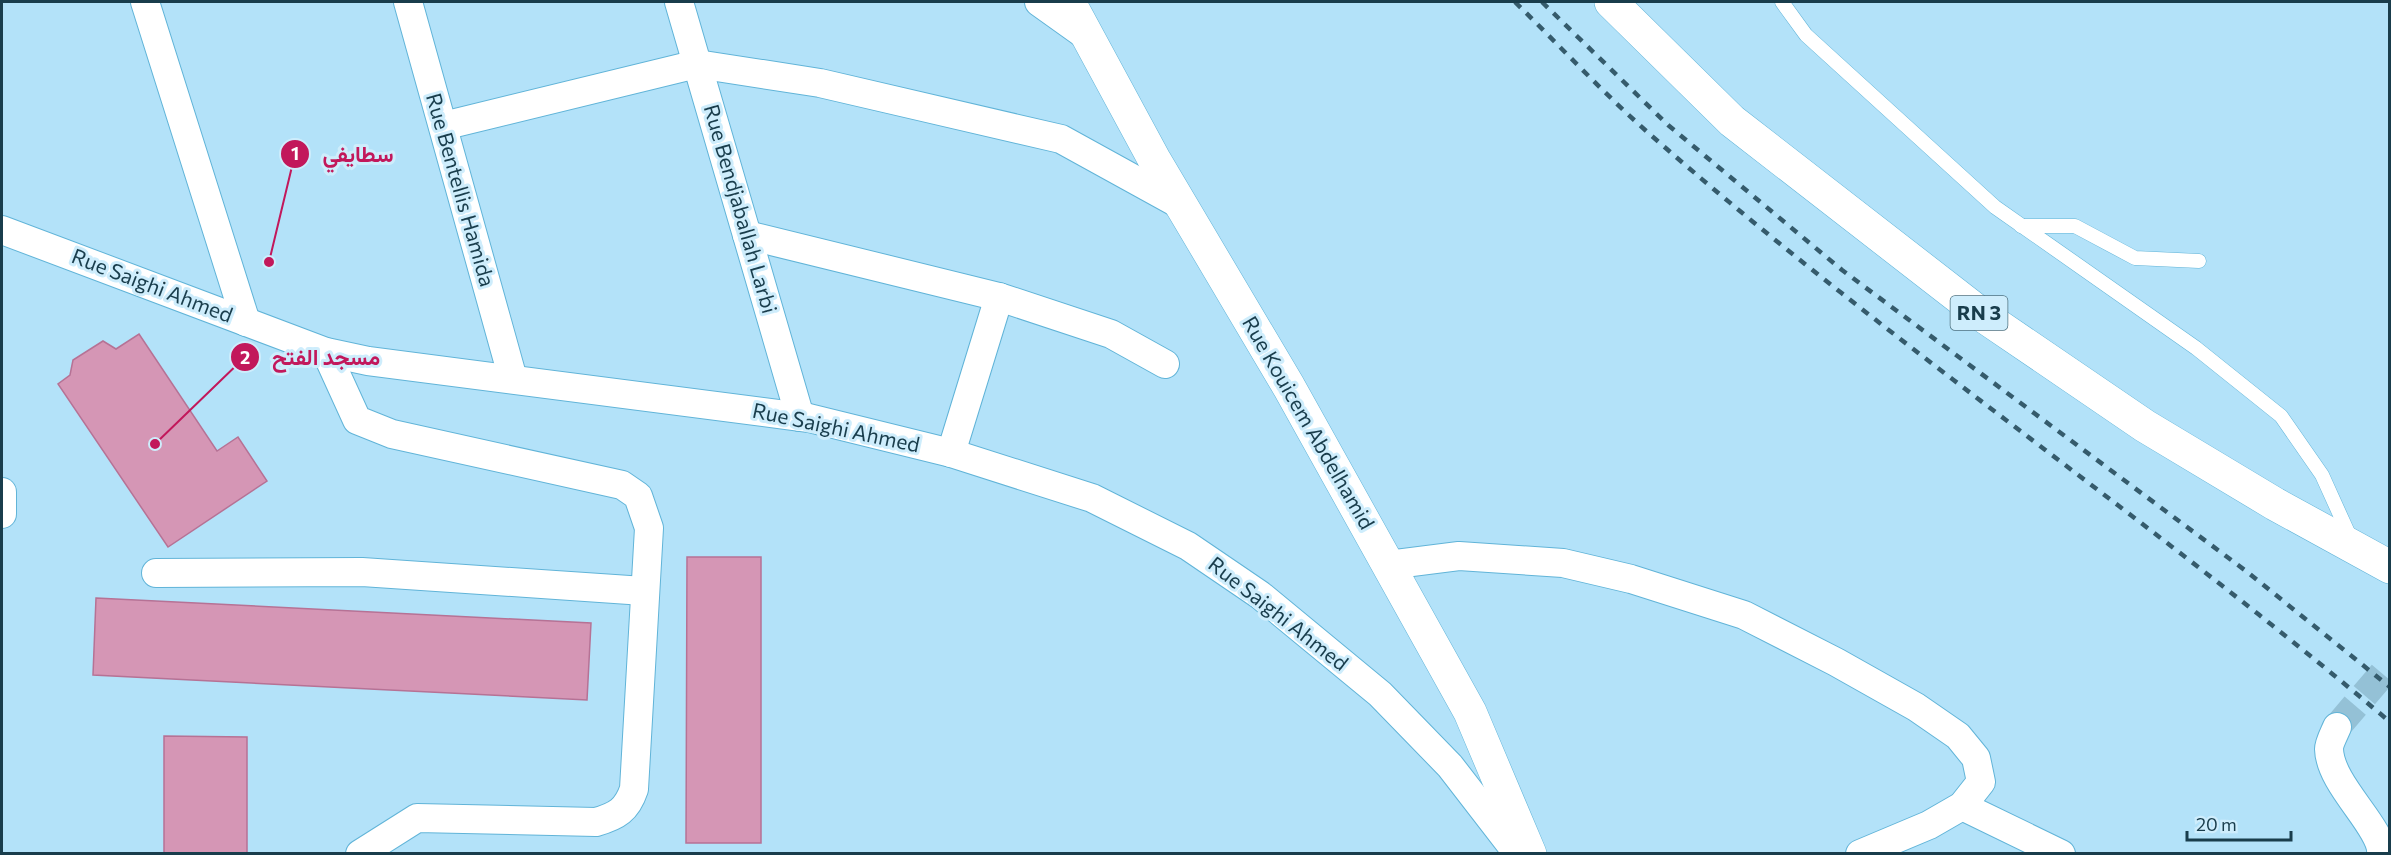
<svg xmlns="http://www.w3.org/2000/svg" width="2391" height="855" font-family="Commissioner,Vazirmatn,sans-serif">
<rect width="100%" height="100%" fill="#b3e2f9"/>
<g fill="#d596b5" stroke="#b67295" stroke-width="1.5">
<path d="M 139,334 L 217,451 L 238,437 L 267,481 L 168,547 L 58,384 L 70,375 L 73,360 L 103,341 L 116,349 Z"/>
<path d="M 687,557 L 761,557 L 761,843 L 686,843 Z"/>
<path d="M 96,598 L 591,623 L 587,700 L 93,675 Z"/>
<path d="M 164,736 L 247,737 L 247,854 L 164,854 Z"/>
</g>
<g fill="none" stroke-linecap="round" stroke-linejoin="round">
<path stroke="#94c1d6" stroke-width="28" stroke-dasharray="28 14" stroke-linecap="butt" d="M 2337,727 L 2390,665"/>
<defs>
<g id="lane">
<path d="M 1782,2 L 1806,35 L 1995,207 L 2196,348 L 2281,416 L 2322,475 L 2350,537"/>
<path d="M 2021,226 L 2075,226 L 2135,258 L 2199,261"/>
</g>
<g id="street">
<path d="M 145,2 L 246,322"/>
<path d="M 408,2 L 513,379"/>
<path d="M 679,2 L 800,417"/>
<path d="M 1039,2 L 1088,37"/>
<path d="M 443,126 L 697,64 L 820,83 L 1061,139 L 1179,204"/>
<path d="M 2,230 L 326,352 L 368,361 L 809,418 L 951,453 L 1092,498 L 1188,546 L 1260,595 L 1380,694 L 1450,766 L 1518,854"/>
<path d="M 747,235 L 999,297 L 1111,334 L 1165,364"/>
<path d="M 326,352 L 357,420 L 392,434 L 622,485 L 638,496 L 649,528 L 634,789 C 627,810 617,816 596,822 L 417,818 L 360,854"/>
<path d="M 951,453 L 999,297"/>
<path d="M 2,492 L 2,514"/>
<path d="M 1388,565 L 1459,556 L 1563,563 L 1631,579 L 1744,615 L 1836,662 L 1916,707 L 1958,736 L 1976,758 L 1981,782 L 1962,806 L 1929,825 L 1860,854"/>
<path d="M 156,573 L 362,572 L 644,591"/>
<path d="M 2337,727 C 2334,734 2329,743 2329,749 C 2330,786 2384,828 2381,854"/>
<path d="M 1962,806 L 2061,854"/>
</g>
<path id="secondary" d="M 1069,2 L 1155,161 L 1289,387 L 1470,712 L 1530,854"/>
<path id="primary" d="M 1611,2 L 1732,121 L 1982,315 L 2145,426 L 2275,504 L 2390,567"/>
</defs>
<use href="#lane" stroke="#61b4d8" stroke-width="15"/>
<use href="#street" stroke="#61b4d8" stroke-width="30"/>
<use href="#secondary" stroke="#61b4d8" stroke-width="34"/>
<use href="#primary" stroke="#61b4d8" stroke-width="34"/>
<use href="#lane" stroke="#fff" stroke-width="14"/>
<use href="#street" stroke="#fff" stroke-width="28"/>
<use href="#secondary" stroke="#fff" stroke-width="33"/>
<use href="#primary" stroke="#fff" stroke-width="33"/>
<g stroke="#355b6c" stroke-width="4.5" stroke-dasharray="8 8" stroke-linecap="butt">
<path d="M 1515,2 C 1561,47 1605,95 1653,137 C 1889,344 2151,519 2390,722"/>
<path d="M 1542,2 L 1668,125 L 1842,270 L 2246,571 L 2390,687"/>
</g>
</g>
<g text-anchor="middle" stroke-width="6" stroke-linejoin="round" paint-order="stroke">
<rect fill="#ceedfc" stroke="#4f7281" stroke-width="1.5" x="1950.5" y="296" width="57" height="34" rx="4.5"/>
<g font-size="20" font-weight="bold" fill="#193d4c">
<text x="1979" y="320">RN 3</text>
</g>
<g font-size="21" fill="#193d4c" stroke="#ceedfc">
<text transform="translate(460 190) rotate(74)" y="7">Rue Bentellis Hamida</text>
<text transform="translate(740 209) rotate(74)" y="7">Rue Bendjaballah Larbi</text>
<text transform="translate(152 286) rotate(21)" y="7">Rue Saighi Ahmed</text>
<text transform="translate(1308 423) rotate(60)" y="7">Rue Kouicem Abdelhamid</text>
<text transform="translate(836 428) rotate(12)" y="7">Rue Saighi Ahmed</text>
<text transform="translate(1278 614) rotate(38)" y="7">Rue Saighi Ahmed</text>
</g>
</g>
<path fill="none" stroke="#c2185b" stroke-width="2" d="M269 262L295 154M155 444L245 357"/>
<g fill="#c2185b" stroke="#ceedfc" stroke-width="2">
<circle cx="269" cy="262" r="6"/>
<circle cx="155" cy="444" r="6"/>
<circle cx="295" cy="154" r="15"/>
<circle cx="245" cy="357" r="15"/>
</g>
<g font-size="18" text-anchor="middle" font-weight="bold" fill="#fff">
<text x="295" y="160">1</text>
<text x="245" y="364">2</text>
</g>
<g font-size="22" text-anchor="middle" font-weight="bold" fill="#c2185b" stroke="#ceedfc" stroke-width="6" stroke-linejoin="round" paint-order="stroke">
<text x="358" y="162">سطايفي</text>
<text x="326" y="365">مسجد الفتح</text>
</g>
<rect width="2391" height="855" fill="none" stroke="#193d4c" stroke-width="6"/>
<path d="M2187 831v9h104v-9" fill="none" stroke="#193d4c" stroke-width="3"/>
<text x="2196" y="831" font-size="18" fill="#193d4c" stroke="#ceedfc" stroke-width="4.5" paint-order="stroke">20 m</text>
</svg>
